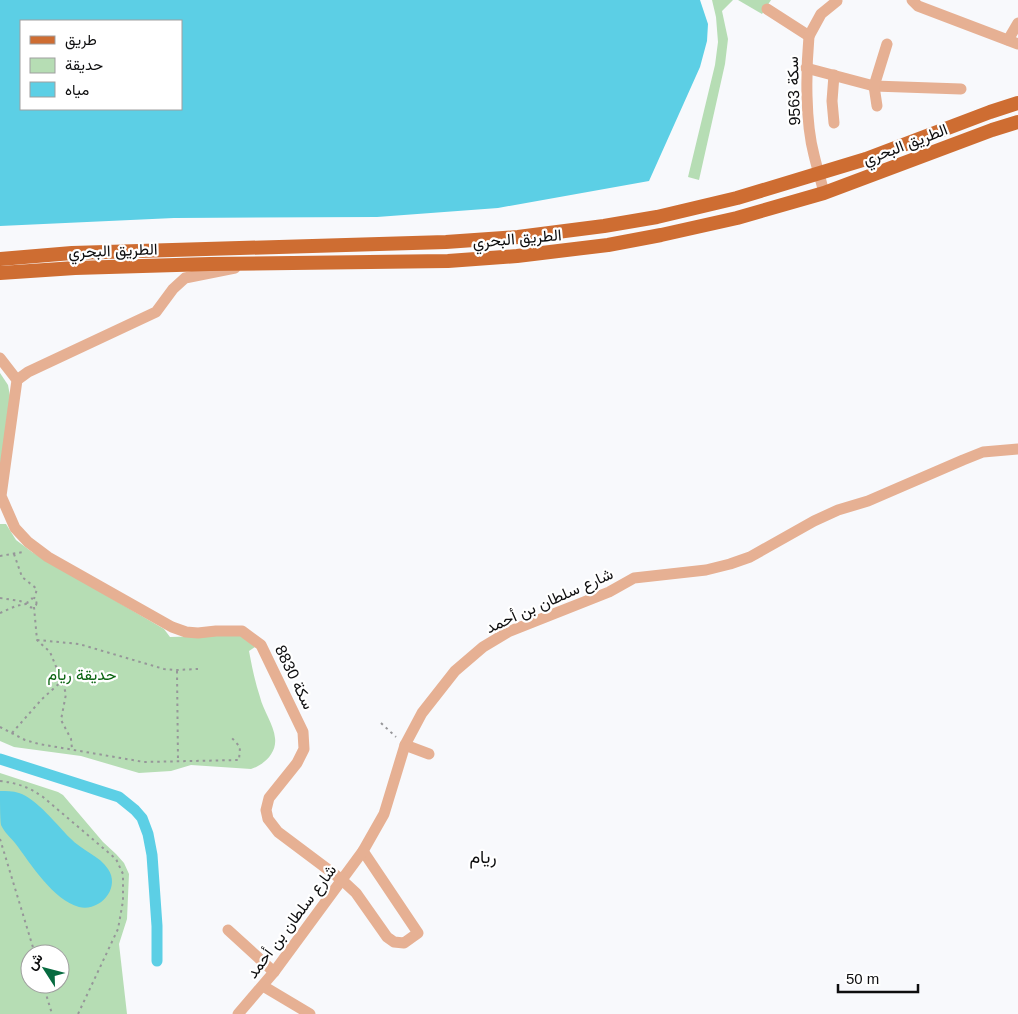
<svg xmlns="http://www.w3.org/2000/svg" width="1018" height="1014" font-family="Arial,Vazirmatn,sans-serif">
<rect width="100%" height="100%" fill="#f8f9fc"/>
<g fill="#b6ddb4" fill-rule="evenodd">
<path d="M 712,0 L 733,0 L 722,11 L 728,39 L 725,64 L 699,180 L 688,177 L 715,65 L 718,42 L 716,17 Z"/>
<path d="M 738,0 L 771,0 L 762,14 Z"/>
<path d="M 0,373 L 8,385 L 10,396 L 0,473 Z"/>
<path d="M 0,524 L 6,524 L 16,540 L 32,552 L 164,629 L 170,637 L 241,635 L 255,647 L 249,651 C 252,667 255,682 260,697 C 263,710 274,725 275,738 C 277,753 264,765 251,769 L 191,765 L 171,771 L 139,773 L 81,756 L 14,747 L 0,741 Z"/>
<path d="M 0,773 L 58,792 L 63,795 L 103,842 L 116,854 L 124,863 L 129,874 L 127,919 L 119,944 L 127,1014 L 0,1014 ZM 30,954 L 60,954 L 60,984 L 30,984 Z"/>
</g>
<g fill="#5ccfe5" fill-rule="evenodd">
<path d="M 0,0 L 700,0 L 708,24 L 707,41 L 700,67 L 649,181 L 498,208 L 377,217 L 174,218 L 0,226 ZM 21,21 L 181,21 L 181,109 L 21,109 Z"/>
<path d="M 0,791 C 6,791 13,791 19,793 C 37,799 57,825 70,838 C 81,850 100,856 108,869 C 121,888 100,912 79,907 C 53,900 31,864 15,843 C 11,838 4,832 1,825 C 0,819 0,799 0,791 Z"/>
</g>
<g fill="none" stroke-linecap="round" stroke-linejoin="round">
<path stroke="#5ccfe5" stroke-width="11" d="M 0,759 L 119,797 L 135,810 L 142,818 L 148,834 L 152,855 L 157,926 L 157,961"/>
<g stroke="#969699" stroke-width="2" stroke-dasharray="2.5 4" stroke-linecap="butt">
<path d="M 14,554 L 22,577 L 37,589 L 34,599"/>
<path d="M 0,556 L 23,552"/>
<path d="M 0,598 L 20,601 L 27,604"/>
<circle cx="32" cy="603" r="4.5"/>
<path d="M 34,607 L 37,640 L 50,652 L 62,681 L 66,694 L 61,720 L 71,739 L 72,749"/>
<path d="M 0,613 L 16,606 L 26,604"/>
<path d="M 37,640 L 79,644 L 164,669 L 177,670 L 198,669"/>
<path d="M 177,671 L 178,761"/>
<path d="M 381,723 L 396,737"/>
<path d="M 0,727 L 25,740 L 39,744 L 144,762 L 239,760 L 240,747 L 231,737"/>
<path d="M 12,733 L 42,699 L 62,681"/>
<path d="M 0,781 C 17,783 29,787 43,797 L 116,859 L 123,874 L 123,901 L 118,929 L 78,1014"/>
<path d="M 0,839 L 35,954"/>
<path d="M 43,984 L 52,1014"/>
</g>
<g stroke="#e6b093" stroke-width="11">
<path d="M 912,0 L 918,6 L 1018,44"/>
<path d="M 767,9 L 809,36 C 806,71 805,121 814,155 C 817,168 821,180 824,193"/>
<path d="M 809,36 L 821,14 L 837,1"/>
<path d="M 1008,40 L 1018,23"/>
<path d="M 806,68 L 874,86 L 961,89"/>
<path d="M 834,75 L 832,101 L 834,123"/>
<path d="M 877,106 L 874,86 L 887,44"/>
<path d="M 0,358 L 17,380 L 1,496 L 15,528 L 28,542 L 48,557 L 172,627 L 186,632 L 198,633 L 216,631 L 242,631 L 261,645 L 303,732 L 304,749 L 297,763 L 269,798 L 266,810 L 268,819 L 278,832 L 342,880 L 356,893 L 387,937 L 394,942 L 404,943 L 418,933 L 363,851"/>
<path d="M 17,380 L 28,372 L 156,312 L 173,289 L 185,278 L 235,268"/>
<path d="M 405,745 L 429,754"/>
<path d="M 228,930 L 274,972"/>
<path d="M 263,986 L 310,1014"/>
<path d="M 238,1014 L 274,972 L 363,851 L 384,814 L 405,745 L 422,713 L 455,671 L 483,647 L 508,632 L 609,592 L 634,578 L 706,570 L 730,564 L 750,557 L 814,521 L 838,510 L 868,501 L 963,460 L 983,452 L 1018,449"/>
</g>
<g stroke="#ce6d32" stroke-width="14">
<path d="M 0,259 L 72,253 L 446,242 L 518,237 L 604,226 L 657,217 L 737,198 L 866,159 L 990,112 L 1018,103"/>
<path d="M 0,273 L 75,268 L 210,264 L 448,261 L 517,256 L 608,245 L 661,235 L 737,218 L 824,193 L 992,130 L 1018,122"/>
</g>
</g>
<g text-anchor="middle" stroke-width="4.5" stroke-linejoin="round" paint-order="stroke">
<g font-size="16" fill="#0e0e0f" stroke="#fff">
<text transform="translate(793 91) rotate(-92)" y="6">سكة 9563</text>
<text transform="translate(905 144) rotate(-21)" y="6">الطريق البحري</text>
<text transform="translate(517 238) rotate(-5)" y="6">الطريق البحري</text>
<text transform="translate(113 250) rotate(-2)" y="6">الطريق البحري</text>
<text transform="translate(549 600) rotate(-24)" y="6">شارع سلطان بن أحمد</text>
<text transform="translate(295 677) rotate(64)" y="6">سكة 8830</text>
<text transform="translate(291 921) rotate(-53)" y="6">شارع سلطان بن أحمد</text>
</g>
<g font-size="16" fill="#0b6311" stroke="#fff">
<text x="82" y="680">حديقة ريام</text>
</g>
<g font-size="18" fill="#0e0e0f" stroke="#fff">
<text x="483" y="863">ريام</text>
</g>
</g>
<rect x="20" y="20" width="162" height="90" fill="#ffffff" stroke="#9f9f9f"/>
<rect x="30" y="36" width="25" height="8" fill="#ce6d32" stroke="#9f9f9f"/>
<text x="65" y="45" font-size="15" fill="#0e0e0f">طريق</text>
<rect x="30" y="58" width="25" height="15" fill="#b6ddb4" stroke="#9f9f9f"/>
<text x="65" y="70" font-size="15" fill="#0e0e0f">حديقة</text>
<rect x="30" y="82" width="25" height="15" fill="#5ccfe5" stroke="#9f9f9f"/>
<text x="65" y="95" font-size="15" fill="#0e0e0f">مياه</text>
<g transform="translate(45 969) rotate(306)"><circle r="24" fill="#ffffff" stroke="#9f9f9f"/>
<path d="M0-4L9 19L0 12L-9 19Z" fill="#076b40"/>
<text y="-8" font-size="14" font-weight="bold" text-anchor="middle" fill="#0e0e0f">ش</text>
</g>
<path d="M838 984v8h80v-8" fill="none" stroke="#0e0e0f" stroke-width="2.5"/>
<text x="846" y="984" font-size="15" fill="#0e0e0f" stroke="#ffffff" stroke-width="4" paint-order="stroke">50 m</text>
</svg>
